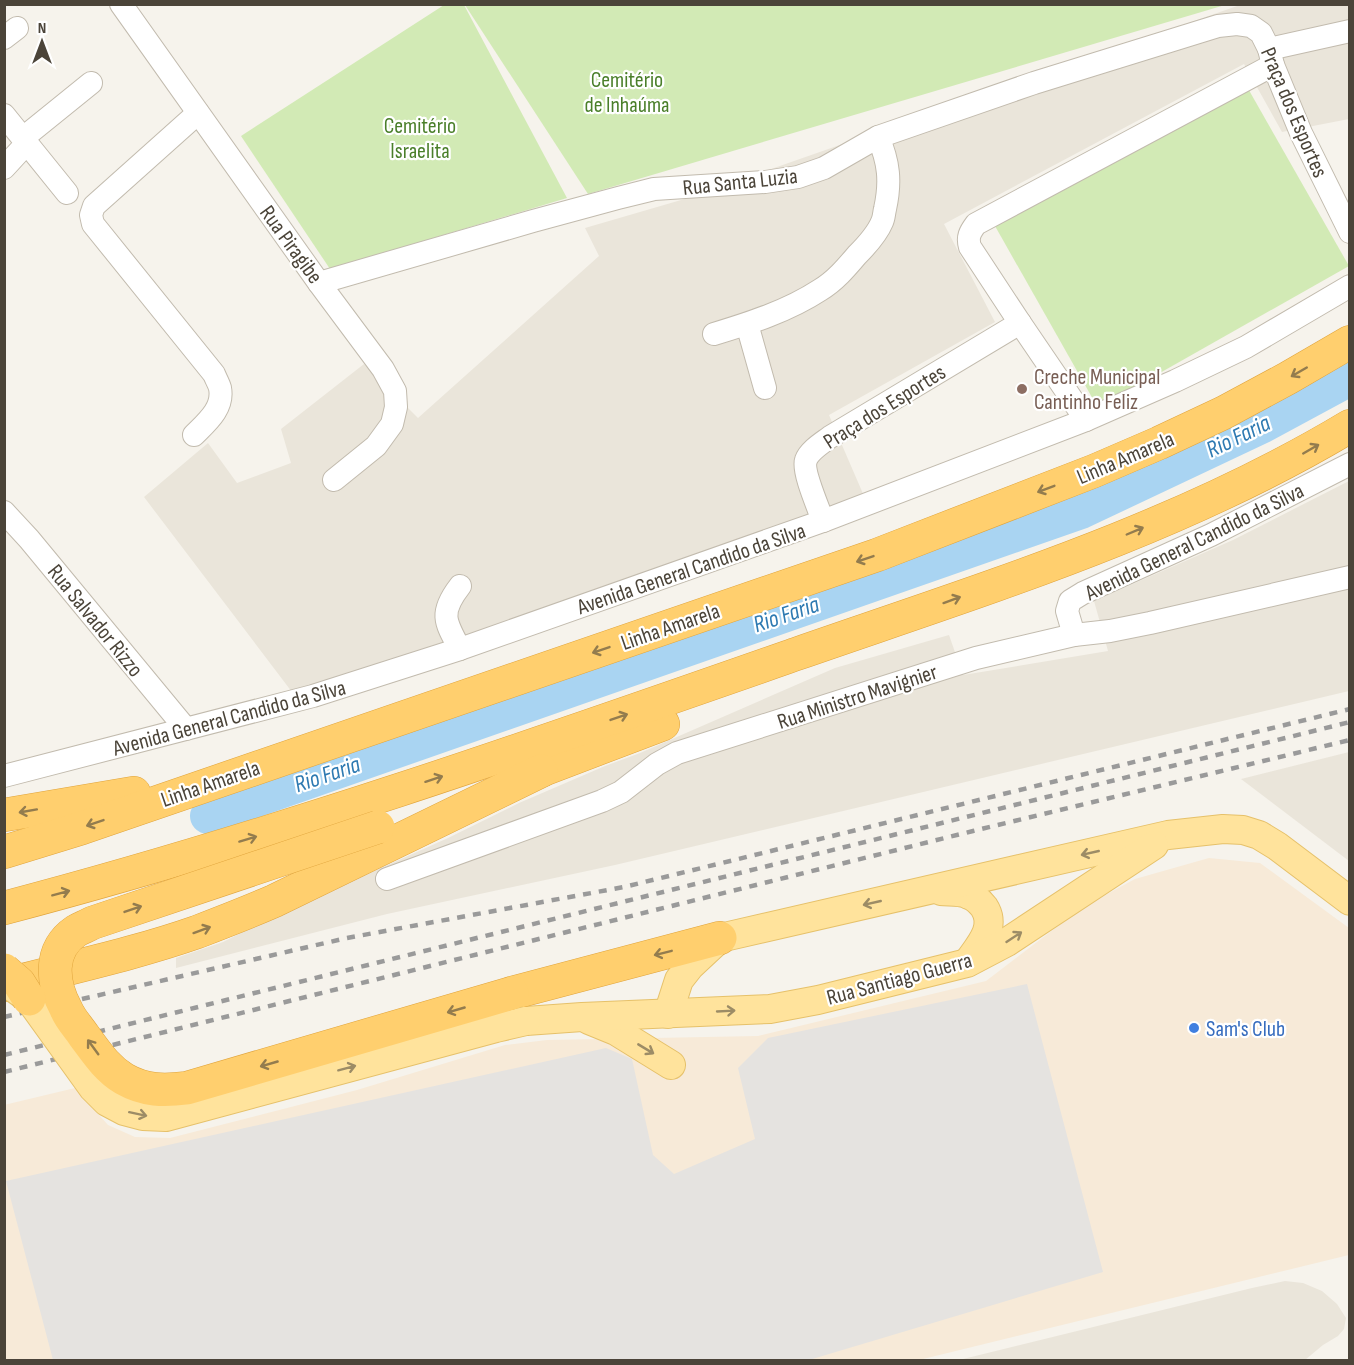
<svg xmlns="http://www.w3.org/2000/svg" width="1354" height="1365" font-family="'Sofia Sans Condensed',sans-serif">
<rect width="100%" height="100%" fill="#f6f3ec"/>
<g fill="#eae5da">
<path d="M 1240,5 L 1349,5 L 1349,119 L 1282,132 L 1244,64 L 944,224 L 995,322 L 829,415 L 864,496 L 295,696 L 144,497 L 208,443 L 237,483 L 291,463 L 281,429 L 364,364 L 418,418 L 599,256 L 585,228 L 688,198 Z"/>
<path d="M 1349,481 L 1349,691 L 615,865 L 387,914 L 176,968 L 176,958 L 223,942 L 274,916 L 448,838 L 519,803 L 605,766 L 640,753 L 835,668 L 949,635 L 963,675 L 1108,651 L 1094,601 L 1233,540 Z"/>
<path d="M 1349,752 L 1349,861 L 1241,779 Z"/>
<path d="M 1285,1281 L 1303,1283 L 1322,1291 L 1337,1304 L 1346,1318 L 1344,1329 L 1338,1336 L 1323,1345 L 1305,1360 L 959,1360 L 1252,1288 Z"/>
</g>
<path fill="#f7ead8" d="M 1209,858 L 1260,863 L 1349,928 L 1349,1255 L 919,1360 L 5,1360 L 4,1105 L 75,1088 L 108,1125 L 135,1137 L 170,1138 L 357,1090 L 505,1045 L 547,1040 L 758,1036 L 986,981 L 1083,907 L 1135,879 Z"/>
<g fill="#d2eab5">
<path d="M 444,5 L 464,5 L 567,198 L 330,269 L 241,136 Z"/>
<path d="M 465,5 L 1225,5 L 588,194 Z"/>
<path d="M 1246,85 L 1349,266 L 1098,408 L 995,226 Z"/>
</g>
<path fill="#e5e3e0" d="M 1027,984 L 1103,1272 L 809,1360 L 53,1360 L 6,1181 L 606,1048 L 632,1059 L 653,1155 L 674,1174 L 755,1139 L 738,1068 L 768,1038 Z"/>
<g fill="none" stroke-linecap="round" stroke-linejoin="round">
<path stroke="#a9d4f2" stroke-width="36" d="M 208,816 L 1081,511 L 1263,425 L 1350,378"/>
<defs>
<g id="minor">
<path d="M 121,4 L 319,283 L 383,369 L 395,391 L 396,407 L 392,424 L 376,446 L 334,480"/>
<path d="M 4,38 L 17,28"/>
<path d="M 1269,49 L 1350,31"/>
<path d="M 4,115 L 67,193"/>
<path d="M 23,138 L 91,83"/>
<path d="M 4,168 L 27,143"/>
<path d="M 319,283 L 533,221 L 618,198 L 654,189 L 765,182 L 798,177 L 824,168 L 878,137 L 1034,83 L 1218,26 L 1237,24 L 1251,26 L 1261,33 L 1269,49 L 1273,65 L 1301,133 L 1350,232"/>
<path d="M 747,324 L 765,388"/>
<path d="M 714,334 C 750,323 788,311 820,290 C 835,281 846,268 857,255 C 866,246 877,234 882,222 C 884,218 884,213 885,209 C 891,182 889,162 878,137"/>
<path d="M 1086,420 L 1020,323 L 970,247 C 967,237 970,232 976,224 L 1273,65"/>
<path d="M 194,435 C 207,422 224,408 220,388 C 219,384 216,379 214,374 L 93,224 L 91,215 L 94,206 L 198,113"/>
<path d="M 4,512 L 29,539 L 186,729"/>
<path d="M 823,521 C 819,509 802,471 806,460 C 809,451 822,443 830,437 L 1020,323"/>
<path d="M 460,586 C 439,613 445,622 460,649"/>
<path d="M 1074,635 L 1067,611 L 1070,601 L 1083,593 L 1211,535 L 1350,464"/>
<path d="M 4,776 L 313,696 L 460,649 L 823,521 L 1086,420 L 1175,381 L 1246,347 L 1350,286"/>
<path d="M 387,879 L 602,801 L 621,792 L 657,764 L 677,753 L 976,658 L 1074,635 L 1110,631 L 1150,623 L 1350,577"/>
</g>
<g id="major">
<path d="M 941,891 C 950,892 962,891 969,895 C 975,897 980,902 984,907 C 997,927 980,945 968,962"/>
<path d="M 668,1014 L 679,980 L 690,966 L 720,938 L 1168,835 L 1223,829 L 1243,830 L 1259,835 L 1277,846 L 1350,901"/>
<path d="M 589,1020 L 616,1031 L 671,1065"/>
<path d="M 526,1021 L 582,1017 L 770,1009 L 818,1000 L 967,963 L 1007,942 L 1154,845"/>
</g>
<g id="highway">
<path d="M 521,778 L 663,724"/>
<path d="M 4,815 L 134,793"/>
<path d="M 4,852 L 82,828 L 877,555 L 1094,471 L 1159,443 L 1223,413 L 1288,378 L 1350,342"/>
<path d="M 4,908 C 274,837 536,745 799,653 C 986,588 1179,529 1350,426"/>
<path d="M 4,985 C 68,968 134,954 197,932 C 223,922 249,912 274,901 L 541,771"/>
<path d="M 512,993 L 720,938"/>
</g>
</defs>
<use href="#minor" stroke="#c2bbae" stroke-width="24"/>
<use href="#major" stroke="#e6c16a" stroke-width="30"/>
<use href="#highway" stroke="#e0a43c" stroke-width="34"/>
<use href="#minor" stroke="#fff" stroke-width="22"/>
<use href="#major" stroke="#ffe39c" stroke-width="28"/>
<use href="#highway" stroke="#ffcf6e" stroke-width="33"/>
<g stroke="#9a9a9a" stroke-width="4.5" stroke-dasharray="8 8" stroke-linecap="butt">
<path d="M 4,1017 L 347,938 L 624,887 L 1350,709"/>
<path d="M 4,1055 L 1350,722"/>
<path d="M 4,1072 L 973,831 L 1350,740"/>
</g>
<defs>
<path id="major-bridge" d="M 11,986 L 29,999 L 93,1088 L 107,1102 L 124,1111 L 143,1116 L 166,1117 L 496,1028 L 526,1021"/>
<g id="highway-bridge">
<path d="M 378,827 L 92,923 C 87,926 81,928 76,931 C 48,950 52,983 66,1009 C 70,1019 78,1027 84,1036 C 96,1052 106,1068 124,1079 C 145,1091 164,1091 187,1088 L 512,993"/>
<path d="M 4,970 L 19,983 L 29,999"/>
</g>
</defs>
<use href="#major-bridge" stroke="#e6c16a" stroke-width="30" stroke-linecap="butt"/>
<use href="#highway-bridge" stroke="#e0a43c" stroke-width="34" stroke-linecap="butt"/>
<use href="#major-bridge" stroke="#ffe39c" stroke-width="28"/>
<use href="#highway-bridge" stroke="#ffcf6e" stroke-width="33"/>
</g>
<defs><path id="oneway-shaft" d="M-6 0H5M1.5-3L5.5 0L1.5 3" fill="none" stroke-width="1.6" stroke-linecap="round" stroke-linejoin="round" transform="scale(1.5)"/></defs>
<g stroke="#937c4e">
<use href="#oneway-shaft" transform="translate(1299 372) rotate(150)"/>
<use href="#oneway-shaft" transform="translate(1311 449) rotate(-30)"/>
<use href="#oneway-shaft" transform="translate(1046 489) rotate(159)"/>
<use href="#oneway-shaft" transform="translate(1135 531) rotate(-23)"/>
<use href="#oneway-shaft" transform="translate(865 559) rotate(161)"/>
<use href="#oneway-shaft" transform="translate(952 600) rotate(-20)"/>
<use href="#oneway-shaft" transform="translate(601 650) rotate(161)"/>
<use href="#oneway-shaft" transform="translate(619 717) rotate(-19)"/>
<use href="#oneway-shaft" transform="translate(434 779) rotate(-18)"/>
<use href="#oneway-shaft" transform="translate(28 811) rotate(170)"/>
<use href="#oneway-shaft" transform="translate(95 823) rotate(161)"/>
<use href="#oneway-shaft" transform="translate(248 839) rotate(-17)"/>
<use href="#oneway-shaft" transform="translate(61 893) rotate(-15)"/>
<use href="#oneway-shaft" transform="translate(133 909) rotate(-19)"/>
<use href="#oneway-shaft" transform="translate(202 930) rotate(-20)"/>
<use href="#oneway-shaft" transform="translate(663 953) rotate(166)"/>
<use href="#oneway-shaft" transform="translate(456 1010) rotate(164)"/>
<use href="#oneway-shaft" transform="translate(93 1047) rotate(-126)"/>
<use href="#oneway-shaft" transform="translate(269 1064) rotate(164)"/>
</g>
<g stroke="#9c8c66">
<use href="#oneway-shaft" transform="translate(1090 853) rotate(167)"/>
<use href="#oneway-shaft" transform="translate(872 903) rotate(167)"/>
<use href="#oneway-shaft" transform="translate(1014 937) rotate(-33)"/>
<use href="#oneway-shaft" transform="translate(726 1011) rotate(-3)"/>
<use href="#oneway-shaft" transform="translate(646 1049) rotate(31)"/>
<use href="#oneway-shaft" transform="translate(347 1068) rotate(-15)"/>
<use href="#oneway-shaft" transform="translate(138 1114) rotate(12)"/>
</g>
<circle fill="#8d6e63" stroke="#fff" stroke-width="2" cx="1022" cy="389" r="6"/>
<circle fill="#3f7fe0" stroke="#fff" stroke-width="2" cx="1194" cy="1028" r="6"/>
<g text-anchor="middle" stroke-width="4.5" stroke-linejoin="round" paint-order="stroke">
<g font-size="22" fill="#4a7f2a" stroke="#fff">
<text x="627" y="87">Cemitério<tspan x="627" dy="25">de Inhaúma</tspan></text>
<text x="420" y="133">Cemitério<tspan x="420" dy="25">Israelita</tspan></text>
</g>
<g font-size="22" fill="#4b4439" stroke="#fff">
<text transform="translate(1295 112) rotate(67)" y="8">Praça dos Esportes</text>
<text transform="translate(740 181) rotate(-6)" y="8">Rua Santa Luzia</text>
<text transform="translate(292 244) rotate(54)" y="8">Rua Piragibe</text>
<text transform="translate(884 406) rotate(-32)" y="8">Praça dos Esportes</text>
<text transform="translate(1125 457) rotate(-23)" y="8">Linha Amarela</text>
<text transform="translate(1194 541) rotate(-26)" y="8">Avenida General Candido da Silva</text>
<text transform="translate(691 568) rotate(-19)" y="8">Avenida General Candido da Silva</text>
<text transform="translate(96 620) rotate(51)" y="8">Rua Salvador Rizzo</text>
<text transform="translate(670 626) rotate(-19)" y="8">Linha Amarela</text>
<text transform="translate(857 696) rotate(-18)" y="8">Rua Ministro Mavignier</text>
<text transform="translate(229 717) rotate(-15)" y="8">Avenida General Candido da Silva</text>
<text transform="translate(210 783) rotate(-19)" y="8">Linha Amarela</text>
<text transform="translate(899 978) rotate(-15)" y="8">Rua Santiago Guerra</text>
</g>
<g font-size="22" fill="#785e54" stroke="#fff" text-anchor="start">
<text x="1034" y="384">Creche Municipal<tspan x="1034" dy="25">Cantinho Feliz</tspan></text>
</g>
<g font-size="22" fill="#366cbe" stroke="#fff" text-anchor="start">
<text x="1206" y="1036">Sam's Club</text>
</g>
<g font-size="24" font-style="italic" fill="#2e7ab2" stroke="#fff">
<text transform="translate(1238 436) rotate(-26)" y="8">Rio Faria</text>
<text transform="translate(786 614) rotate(-19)" y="8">Rio Faria</text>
<text transform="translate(327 774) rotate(-19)" y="8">Rio Faria</text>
</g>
</g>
<rect width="1354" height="1365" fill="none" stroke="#4b4439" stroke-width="12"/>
<g transform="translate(42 42)" stroke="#ffffff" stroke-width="4.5" paint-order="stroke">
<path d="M0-4.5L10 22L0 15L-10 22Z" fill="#4b4439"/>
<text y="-9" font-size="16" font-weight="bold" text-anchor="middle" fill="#4b4439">N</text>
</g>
</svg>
